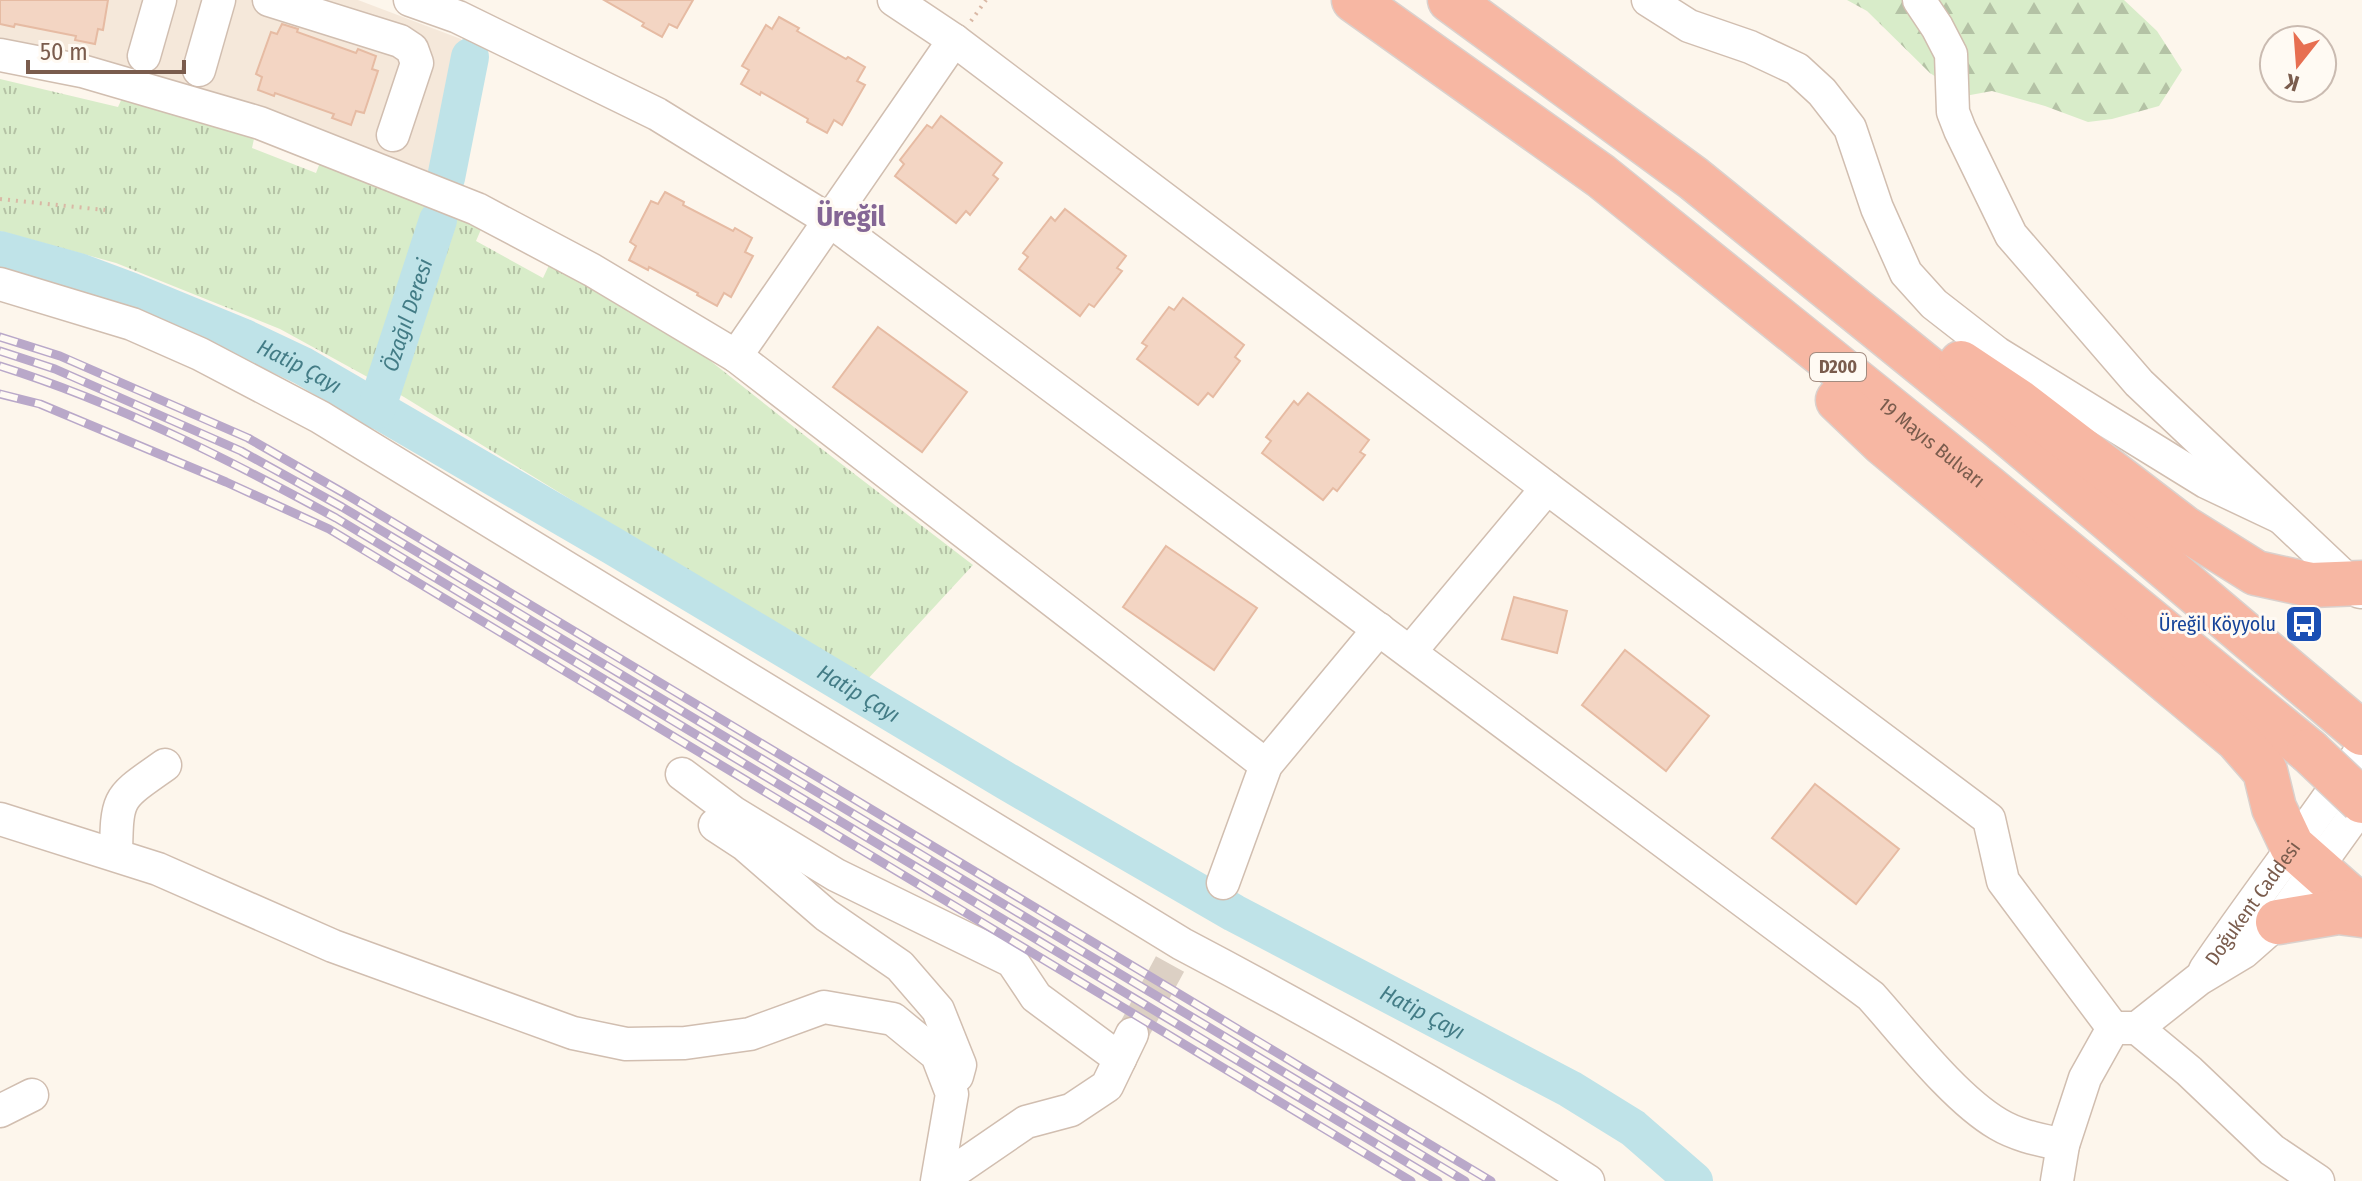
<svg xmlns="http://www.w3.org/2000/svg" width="2362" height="1181" font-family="'Fira Sans Condensed',sans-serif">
<defs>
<pattern id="grass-tufts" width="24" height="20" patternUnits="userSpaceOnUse" patternTransform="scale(2)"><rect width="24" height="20" fill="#d8ecc9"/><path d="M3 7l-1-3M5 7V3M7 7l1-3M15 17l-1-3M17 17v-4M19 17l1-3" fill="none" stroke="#b4c2a5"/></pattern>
<pattern id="forest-firs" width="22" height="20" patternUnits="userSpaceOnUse" patternTransform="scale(2)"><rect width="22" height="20" fill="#d8ecc9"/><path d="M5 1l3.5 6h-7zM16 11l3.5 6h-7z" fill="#b4c2a5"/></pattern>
</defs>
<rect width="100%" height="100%" fill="#fdf6ec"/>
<path fill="#f5e8da" d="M 0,0 L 358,0 L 461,39 L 460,69 L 438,178 L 0,43 Z"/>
<path fill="url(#grass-tufts)" d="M 0,79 L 118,107 L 124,94 L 255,134 L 252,148 L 316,173 L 321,160 L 482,227 L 476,241 L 543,278 L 551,261 L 679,336 L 818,446 L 973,565 L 866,681 L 404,397 L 280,329 L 116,263 L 0,231 Z"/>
<path fill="url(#forest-firs)" d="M 1847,0 L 2124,0 L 2157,31 L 2182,70 L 2159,106 L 2112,119 L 2088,122 L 2045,106 L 1992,91 L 1965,96 L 1930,73 L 1867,11 Z"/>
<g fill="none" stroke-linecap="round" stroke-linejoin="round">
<g stroke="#bfe3e8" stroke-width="38">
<path d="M 446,178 L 470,57"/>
<path id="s1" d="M 0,250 L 79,272 L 130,291 L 242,337 L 303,366 L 613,546 L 1006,781 L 1234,913 L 1570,1089 L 1633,1128 L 1694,1181"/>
<path id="s2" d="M 376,410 L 438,220"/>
</g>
</g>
<g fill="#f3d5c3" stroke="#e6bba3" stroke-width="2">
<path d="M 0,0 L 108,0 L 103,30 L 98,29 L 95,44 L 75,40 L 76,36 L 15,24 L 14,27 L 0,24 Z"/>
<path d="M 604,0 L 693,0 L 677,28 L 669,24 L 662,37 L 642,26 L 644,23 Z"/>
<path d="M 779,17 L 799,28 L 797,31 L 846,59 L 848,57 L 865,67 L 857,81 L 865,85 L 842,125 L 834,120 L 827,133 L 807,122 L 808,119 L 761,92 L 760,95 L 741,84 L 749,70 L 742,66 L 766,25 L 772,29 Z"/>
<path d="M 282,24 L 298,29 L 297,32 L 356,53 L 358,49 L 376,56 L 372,69 L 378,71 L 364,113 L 356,111 L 351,125 L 332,118 L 334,114 L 275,93 L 274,96 L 258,90 L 262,77 L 256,74 L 271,32 L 277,34 Z"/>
<path d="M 941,116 L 1002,163 L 993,175 L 998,179 L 970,215 L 966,211 L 956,223 L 895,176 L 904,164 L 900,160 L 927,125 L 932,128 Z"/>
<path d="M 665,192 L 684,202 L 683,205 L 733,231 L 735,228 L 752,238 L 745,252 L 753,256 L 731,297 L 724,293 L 717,306 L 697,295 L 698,293 L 649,267 L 648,270 L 629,260 L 636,246 L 630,242 L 651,201 L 658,204 Z"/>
<path d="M 1065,209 L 1126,256 L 1117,268 L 1122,271 L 1094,307 L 1089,304 L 1080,316 L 1019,269 L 1028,257 L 1023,253 L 1051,217 L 1055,221 Z"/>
<path d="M 1183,298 L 1244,345 L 1235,357 L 1240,361 L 1213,397 L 1208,393 L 1198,405 L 1137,359 L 1147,346 L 1142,343 L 1169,307 L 1174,310 Z"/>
<path d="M 878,327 L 967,392 L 922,452 L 833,387 Z"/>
<path d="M 1308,393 L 1369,440 L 1360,452 L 1365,455 L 1337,491 L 1333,488 L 1323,500 L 1262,453 L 1271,441 L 1266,437 L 1294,401 L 1298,405 Z"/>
<path d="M 1166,546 L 1257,608 L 1214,670 L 1123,607 Z"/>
<path d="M 1514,597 L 1567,611 L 1557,653 L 1502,639 Z"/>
<path d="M 1625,650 L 1709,716 L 1666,771 L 1582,705 Z"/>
<path d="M 1815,784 L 1899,849 L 1856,904 L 1772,838 Z"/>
</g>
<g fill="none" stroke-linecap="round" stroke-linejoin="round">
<path stroke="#dcd0c4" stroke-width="32" stroke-dasharray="32 16" stroke-linecap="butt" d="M 1132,1034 L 1170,964"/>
<defs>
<g id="minor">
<path d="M 269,0 L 400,41 L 412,49 L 417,63 L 393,135"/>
<path d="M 410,0 L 458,17 L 657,114 L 829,220 L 1871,996 C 1906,1035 1954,1098 1998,1124 C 2018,1136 2041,1140 2063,1145"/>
<path d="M 894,0 L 954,40 L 1547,488 L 1410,652"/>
<path d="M 1648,0 L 1689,26 L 1750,47 L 1797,69 L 1822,92 L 1850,128 L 1877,208 L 1906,273 L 1934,304 L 1997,353 L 2206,482 L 2280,517"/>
<path d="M 1919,0 L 1937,27 L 1951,54 L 1953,112 L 1960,130 L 2011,235 L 2139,383 L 2360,592"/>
<path d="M 0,55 L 82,71 L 260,123 L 477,209 L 592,270 L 736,356 L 954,40"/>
<path d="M 144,56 L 160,0"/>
<path d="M 199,70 L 219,0"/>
<path d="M 0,284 L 132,324 L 200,354 L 320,417 L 1182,944 C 1321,1017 1457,1094 1588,1181"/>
<path d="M 736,356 L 1266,765"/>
<path d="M 1547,488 L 1989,819 L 2003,881 L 2113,1028"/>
<path d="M 682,774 L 734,813 L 836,875 L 1012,961 L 1036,997 L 1120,1059"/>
<path d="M 0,819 L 158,869 L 333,946 L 573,1033 L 626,1044 L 685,1043 L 750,1034 L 824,1007 L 893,1019 L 937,1055 L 952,1094 L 937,1181"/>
<path d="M 715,825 L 744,844 L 826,915 L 900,966 L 938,1010 L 960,1065 L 957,1076"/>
<path d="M 116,855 C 117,795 117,799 165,765"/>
<path d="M 1223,883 L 1266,765 L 1379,629"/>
<path id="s3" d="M 2205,970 C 2256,895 2312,824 2362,749"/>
<path d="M 2137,1028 L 2189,1071 L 2272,1150 L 2318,1181"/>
<path d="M 0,1111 L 32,1095"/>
<path d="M 940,1181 L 1026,1122 L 1071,1110 L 1107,1086 L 1132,1034"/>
<path d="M 2057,1181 L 2063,1145 L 2085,1078 L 2113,1028 L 2137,1028 L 2199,979 L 2244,952 L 2278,922 L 2362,805"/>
</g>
<g id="highway">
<path id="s4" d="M 1354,0 L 1601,176 L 1987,487 L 2309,751"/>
<path d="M 1450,0 L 1693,178 L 2000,427 L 2362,733"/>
<path d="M 1961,363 L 2018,401 L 2184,528 L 2256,573 L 2311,585 L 2362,583"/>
<path d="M 1838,400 L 1883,443 L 2237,739 L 2265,771 L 2274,808 L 2292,846 L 2362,908"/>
<path d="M 2278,922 L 2338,912 L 2362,915"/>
</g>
</defs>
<use href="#minor" stroke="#d1beb0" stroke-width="35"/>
<use href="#highway" stroke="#dad1cd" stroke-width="47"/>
<g stroke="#d9b8a5" stroke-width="4" stroke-dasharray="2 6" stroke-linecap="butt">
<path d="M 971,21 L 986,0"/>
<path d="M 0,199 L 105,210"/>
</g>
<use href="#minor" stroke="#fff" stroke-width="32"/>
<use href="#highway" stroke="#f7b7a3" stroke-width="44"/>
<defs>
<g id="rail">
<path d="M 0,337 L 60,356 L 248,438 L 349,496 L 1491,1181"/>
<path d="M 0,351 L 55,369 L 241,451 L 342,507 L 1465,1181"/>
<path d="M 0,366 C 117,403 228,459 336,518 L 1438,1181"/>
<path d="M 0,394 L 40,404 L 226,482 L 329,529 L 1411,1181"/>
</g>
</defs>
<use href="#rail" stroke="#b9a8c9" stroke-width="9"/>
<use href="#rail" stroke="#fffaf3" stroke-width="6" stroke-dasharray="18" stroke-linecap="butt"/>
<defs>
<path id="highway-bridge" d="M 2309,751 L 2362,801"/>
</defs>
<use href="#highway-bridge" stroke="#dad1cd" stroke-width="47" stroke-linecap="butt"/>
<use href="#highway-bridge" stroke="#f7b7a3" stroke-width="44"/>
</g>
<defs>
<symbol id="bus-square" viewBox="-11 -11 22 22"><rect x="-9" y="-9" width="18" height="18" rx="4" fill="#1a4fb4" stroke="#fffaf3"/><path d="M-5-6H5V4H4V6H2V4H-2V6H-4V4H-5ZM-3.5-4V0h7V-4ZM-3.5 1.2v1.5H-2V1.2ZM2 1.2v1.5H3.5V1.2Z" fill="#fff"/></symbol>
</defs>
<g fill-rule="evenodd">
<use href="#bus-square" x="2282" y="602" width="44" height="44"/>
</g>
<g text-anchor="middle" stroke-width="6" stroke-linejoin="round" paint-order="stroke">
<rect fill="#fffaf3" stroke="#a28b7f" stroke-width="2" x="1810" y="353" width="56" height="28" rx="6"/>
<g font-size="18" font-weight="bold" fill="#7a5c4d">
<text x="1838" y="373">D200</text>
</g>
<g font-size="20" fill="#7a5c4d" stroke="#fffaf3">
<text dy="7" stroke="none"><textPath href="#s4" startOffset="728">19 Mayıs Bulvarı</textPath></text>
<text dy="7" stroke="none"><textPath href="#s3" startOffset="82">Doğukent Caddesi</textPath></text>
</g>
<g font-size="20" fill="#164399" stroke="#fffaf3" text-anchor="end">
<text x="2276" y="631">Üreğil Köyyolu</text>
</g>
<g font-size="22" font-style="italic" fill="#437c86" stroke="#fffaf3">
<text dy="8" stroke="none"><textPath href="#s2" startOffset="100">Özağıl Deresi</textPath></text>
<text dy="8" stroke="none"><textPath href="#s1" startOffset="322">Hatip Çayı</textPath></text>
<text dy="8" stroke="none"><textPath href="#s1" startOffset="970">Hatip Çayı</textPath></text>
<text dy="8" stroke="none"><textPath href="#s1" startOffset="1618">Hatip Çayı</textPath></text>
</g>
<g font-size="28" font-weight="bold" fill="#846695" stroke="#fffaf3">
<text x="851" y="226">Üreğil</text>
</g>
</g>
<g transform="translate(2298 64) rotate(197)"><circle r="38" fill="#fffaf3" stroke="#cabbb1" stroke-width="2"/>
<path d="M0-6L14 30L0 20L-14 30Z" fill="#e76f51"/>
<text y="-12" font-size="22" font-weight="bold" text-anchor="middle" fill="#7a5c4d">K</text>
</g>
<path d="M28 60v12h156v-12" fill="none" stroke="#7a5c4d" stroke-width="4"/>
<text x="40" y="60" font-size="24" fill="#7a5c4d" stroke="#fffaf3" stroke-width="6" paint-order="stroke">50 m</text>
</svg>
